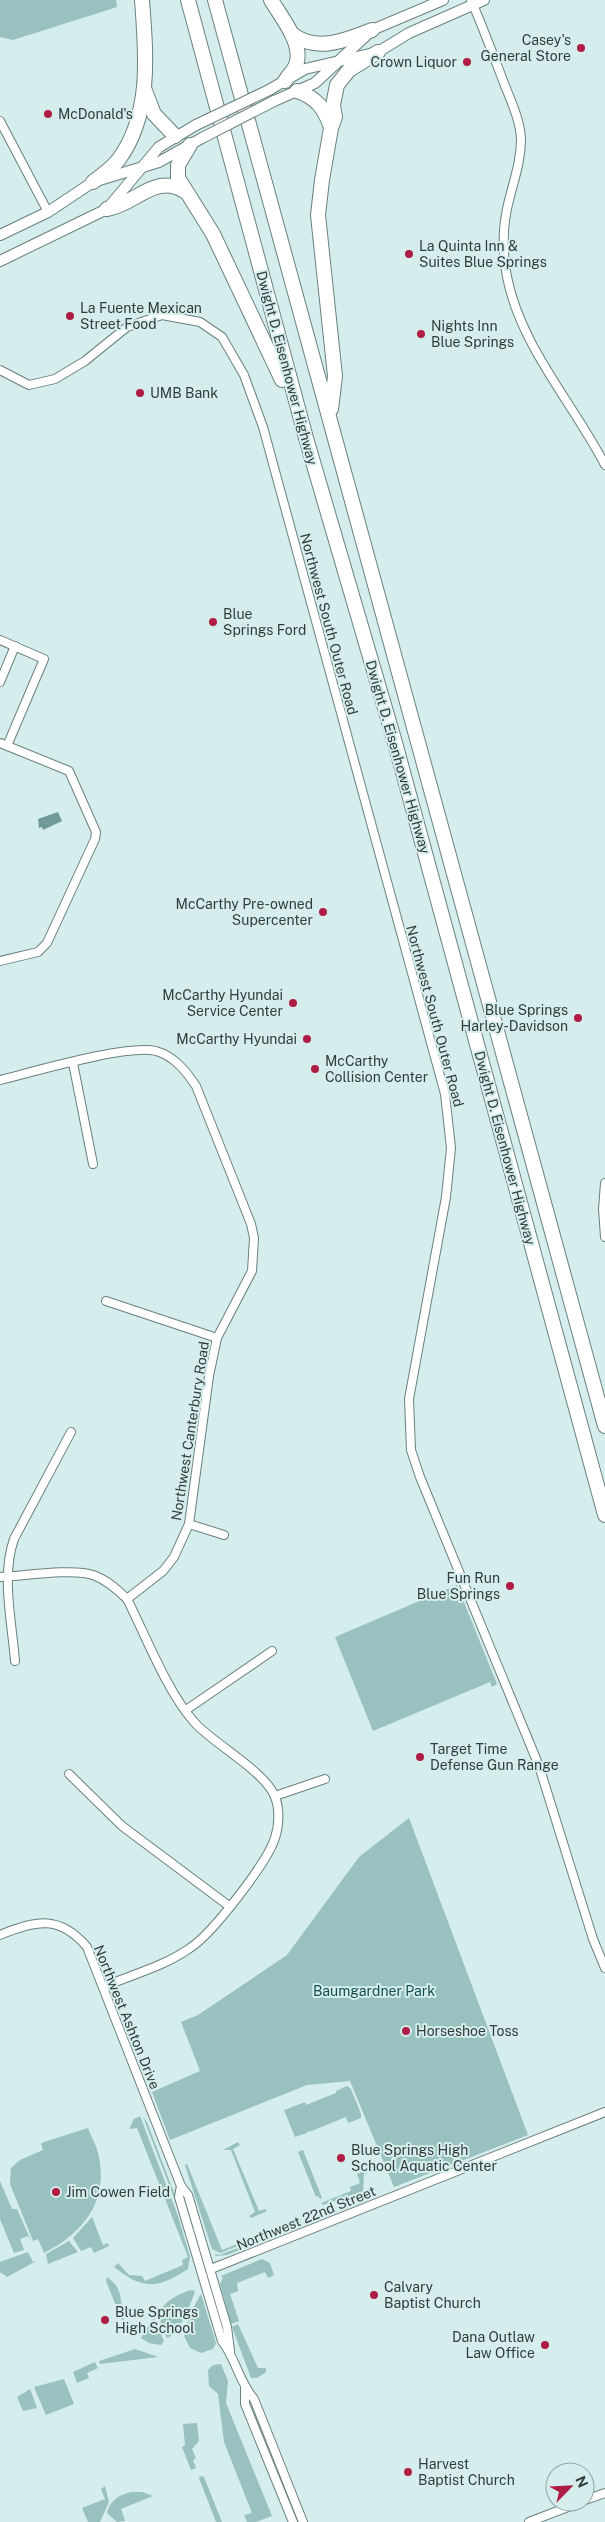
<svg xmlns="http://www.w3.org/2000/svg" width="605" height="2522" font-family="'Public Sans',sans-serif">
<rect width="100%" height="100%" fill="#d5edec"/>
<g fill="#99c1bf">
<path d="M 0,0 L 116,0 L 117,7 L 13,40 L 0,37 Z"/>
<path d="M 457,1585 L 497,1684 L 492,1687 L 490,1682 L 373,1731 L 335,1637 Z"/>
<path d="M 409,1818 L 528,2135 L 394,2187 L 350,2081 L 307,2085 L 170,2140 L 152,2092 L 200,2071 L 181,2022 L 198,2015 L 287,1955 L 359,1857 Z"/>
<path d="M 347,2086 L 351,2089 L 361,2114 L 361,2118 L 348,2123 L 346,2117 L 309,2132 L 307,2131 L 307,2133 L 295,2137 L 284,2110 L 305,2102 L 306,2105 L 336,2093 L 336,2091 Z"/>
<path d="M 140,2116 L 178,2216 L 190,2257 L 188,2269 C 157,2289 143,2290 114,2267 L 118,2263 L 129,2275 L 142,2276 L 145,2281 L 183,2265 L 182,2260 L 188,2257 L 137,2128 L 129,2129 L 134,2119 Z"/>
<path d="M 143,2117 L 147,2122 L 178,2203 L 176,2203 Z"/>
<path d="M 88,2128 C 91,2137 96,2144 98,2153 C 110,2201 83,2233 44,2253 L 38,2239 L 33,2241 L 10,2184 L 11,2168 L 20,2160 L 43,2150 L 41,2143 Z"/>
<path d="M 238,2142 L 240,2145 L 233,2149 L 259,2211 L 265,2209 L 267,2211 L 251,2218 L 249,2216 L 255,2212 L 231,2150 L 223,2150 Z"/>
<path d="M 303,2150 L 322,2198 L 320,2199 L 318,2196 L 316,2197 L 298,2152 Z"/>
<path d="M 187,2164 L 222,2250 L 301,2219 L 301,2221 L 220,2253 L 212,2249 L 185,2165 Z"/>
<path d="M 382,2164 L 382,2166 L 364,2174 L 363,2191 L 323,2205 L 321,2203 L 351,2191 L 350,2187 L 360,2183 L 357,2174 Z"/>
<path d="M 0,2181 L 12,2209 L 17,2209 L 32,2243 L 28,2236 L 20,2239 L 24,2250 L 14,2253 L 0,2219 Z"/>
<path d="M 92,2217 L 103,2245 L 108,2243 L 109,2246 L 94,2253 L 91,2247 L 81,2251 L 73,2238 Z"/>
<path d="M 300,2225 L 227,2255 L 215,2256 L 216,2254 L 219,2255 Z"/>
<path d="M 69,2241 L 78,2252 L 48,2264 L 46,2254 Z"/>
<path d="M 28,2252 L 33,2262 L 38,2260 L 7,2277 L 0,2272 L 0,2262 Z"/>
<path d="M 262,2259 L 270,2263 L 274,2275 L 268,2278 L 265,2272 L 237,2283 L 238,2291 L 230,2294 L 239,2321 L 231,2324 L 220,2284 L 223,2278 L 221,2276 Z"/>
<path d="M 107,2277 L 116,2285 L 120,2294 L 125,2328 L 106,2281 Z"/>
<path d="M 190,2290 L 195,2291 C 191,2304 179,2334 167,2338 C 151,2310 164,2300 190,2290 Z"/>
<path d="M 201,2294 L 216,2343 L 213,2349 L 201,2353 L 190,2348 L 184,2336 L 191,2312 Z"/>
<path d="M 154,2318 L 164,2341 L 161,2345 L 149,2343 L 141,2338 Z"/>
<path d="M 238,2324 L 258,2368 L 266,2368 L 266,2372 L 257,2378 L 251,2378 L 232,2327 Z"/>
<path d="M 135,2349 L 158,2357 L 100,2364 L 99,2361 Z"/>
<path d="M 95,2362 L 98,2368 L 87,2373 L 89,2378 L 77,2383 L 73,2372 Z"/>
<path d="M 221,2364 L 228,2381 L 226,2403 L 272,2516 L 256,2522 L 247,2522 L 244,2515 L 252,2513 L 224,2442 L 218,2394 L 209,2386 L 208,2370 L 213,2365 Z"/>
<path d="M 64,2379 L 74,2404 L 46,2415 L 34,2387 Z"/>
<path d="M 30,2389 L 37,2408 L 23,2411 L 17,2397 Z"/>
<path d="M 197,2423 L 199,2441 L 192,2449 L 196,2458 L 193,2460 L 196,2468 L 191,2470 L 182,2447 L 185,2445 L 183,2424 Z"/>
<path d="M 200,2476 L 204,2477 L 222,2522 L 216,2522 L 199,2478 Z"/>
<path d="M 105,2486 L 109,2502 L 100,2522 L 88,2522 L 82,2508 L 105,2499 L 101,2489 Z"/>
<path d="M 131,2492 L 142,2492 L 153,2496 L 121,2509 L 125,2521 L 117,2522 L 107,2513 C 110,2500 119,2495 131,2492 Z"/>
</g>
<path fill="#6f9a98" d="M 58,812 L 62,821 L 43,830 L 42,827 L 39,828 L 38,819 Z"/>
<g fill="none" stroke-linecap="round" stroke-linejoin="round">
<defs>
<g id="street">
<path d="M 471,0 C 482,25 492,52 502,78 C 509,97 520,118 521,139 C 521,164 512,185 507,209 C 502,232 503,255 507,277 C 521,347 573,403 605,465"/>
<path d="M 0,121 L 48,212"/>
<path d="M 0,370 L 29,385 L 55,379 L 85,361 L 127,327 L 162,315 L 200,322 L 222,337 L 244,375 L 263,427 L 445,1094 L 451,1148 L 446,1197 L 409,1399 L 411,1450 L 420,1477 L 539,1766 L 593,1939 L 605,1968"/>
<path d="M 0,640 L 44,659 L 7,746"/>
<path d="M 0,682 L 15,646"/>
<path d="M 0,743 L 69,771 L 96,832 L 95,839 L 47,943 L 38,952 L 0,961"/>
<path d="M 73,1063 L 93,1164"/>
<path d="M 0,1080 C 33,1072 127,1044 156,1051 C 174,1056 186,1071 196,1086 L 251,1224 L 254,1238 L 252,1271 L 217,1338 L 209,1376 L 189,1524 L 174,1557 L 163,1571 L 127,1599"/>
<path d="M 605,1183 L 603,1209 L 605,1237"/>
<path d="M 106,1301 L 217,1338"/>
<path d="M 189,1524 L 224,1535"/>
<path d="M 0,1577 C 22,1576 74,1568 93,1575 C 107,1580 117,1589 127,1599 C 146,1636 167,1692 195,1723 C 214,1744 266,1772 275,1797 C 280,1809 279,1826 275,1838 C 267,1863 212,1934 190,1948 C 165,1966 131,1975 103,1987"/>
<path d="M 15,1661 C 12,1622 1,1576 14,1539 L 71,1432"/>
<path d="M 186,1710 L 272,1651"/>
<path d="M 69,1774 L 122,1826 L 229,1906"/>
<path d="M 275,1796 L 325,1779"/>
<path d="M 0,1935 C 36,1920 60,1915 87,1947 L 181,2186 L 188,2195 L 227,2327 L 230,2351"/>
<path d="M 181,2186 L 179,2197 L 222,2341 C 236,2359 239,2382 254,2399 L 303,2522"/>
<path d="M 211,2269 L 605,2112"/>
<path d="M 245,2389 L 245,2404 L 293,2522"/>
<path d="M 585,2500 L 605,2493"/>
<path d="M 529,2522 L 581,2502"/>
</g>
<g id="secondary">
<path d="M 269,90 L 305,69 L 378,52 L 409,33 L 484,0"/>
<path d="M 274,101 L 315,83 L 372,30 L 443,0"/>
<path d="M 0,235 L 48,212 L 93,182 L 159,162 L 202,138"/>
<path d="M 0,261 L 107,209 L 159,147 L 196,125"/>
</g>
<g id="highway">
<path d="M 188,0 L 306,438 L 394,739 L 605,1515"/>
<path d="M 215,0 L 605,1426"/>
<path d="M 271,0 C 281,17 304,44 296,65 C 294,70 288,76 285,81"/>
<path d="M 292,34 C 317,53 346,40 372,30"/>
<path d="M 144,88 L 154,114 L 175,136"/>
<path d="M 297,91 C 317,98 324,108 331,127"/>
<path d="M 190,145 L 178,165 L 178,178 L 213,234 L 282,380"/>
<path d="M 93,182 C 102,175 113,168 119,159 C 152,114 146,53 142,0"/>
<path d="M 107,209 C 137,204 155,172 186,192"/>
<path d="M 331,409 L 335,376 L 318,215 L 322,180 L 331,128 L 335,117 L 333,105 L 337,85 L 349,70 L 378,52"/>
</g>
</defs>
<use href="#street" stroke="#6a807f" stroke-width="10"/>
<use href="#secondary" stroke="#6a807f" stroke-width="12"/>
<use href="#highway" stroke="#6a807f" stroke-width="16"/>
<use href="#street" stroke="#fff" stroke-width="8"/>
<use href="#secondary" stroke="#fff" stroke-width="10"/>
<use href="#highway" stroke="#fff" stroke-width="14"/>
<defs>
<g id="secondary-bridge">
<path d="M 196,125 L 269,90"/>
<path d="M 202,138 L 274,101"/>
</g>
</defs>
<use href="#secondary-bridge" stroke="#6a807f" stroke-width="12" stroke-linecap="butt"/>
<use href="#secondary-bridge" stroke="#fff" stroke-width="10"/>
</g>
<g fill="#b01d44" stroke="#d5edec" stroke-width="2">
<circle cx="581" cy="48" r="5"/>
<circle cx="467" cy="62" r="5"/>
<circle cx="48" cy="114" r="5"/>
<circle cx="409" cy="254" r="5"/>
<circle cx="70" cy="316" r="5"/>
<circle cx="421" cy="334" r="5"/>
<circle cx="140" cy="393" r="5"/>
<circle cx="213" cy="622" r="5"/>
<circle cx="323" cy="912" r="5"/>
<circle cx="293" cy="1003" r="5"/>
<circle cx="578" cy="1018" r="5"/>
<circle cx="307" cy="1039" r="5"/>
<circle cx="315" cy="1069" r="5"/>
<circle cx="510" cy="1586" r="5"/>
<circle cx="420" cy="1757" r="5"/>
<circle cx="406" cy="2031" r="5"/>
<circle cx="341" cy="2158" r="5"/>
<circle cx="56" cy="2192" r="5"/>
<circle cx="374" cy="2295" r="5"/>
<circle cx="105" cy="2320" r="5"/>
<circle cx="545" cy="2345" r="5"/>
<circle cx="408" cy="2472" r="5"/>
</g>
<g text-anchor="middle" stroke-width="4" stroke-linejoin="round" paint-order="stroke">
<g font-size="14" fill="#323c3b" stroke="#d5edec" text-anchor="start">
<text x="571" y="45" text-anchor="end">Casey's<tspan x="571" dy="16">General Store</tspan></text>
<text x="457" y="67" text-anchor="end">Crown Liquor</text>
<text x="58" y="119">McDonald's</text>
<text x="419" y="251">La Quinta Inn &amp;<tspan x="419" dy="16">Suites Blue Springs</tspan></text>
<text x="80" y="313">La Fuente Mexican<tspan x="80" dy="16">Street Food</tspan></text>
<text x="431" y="331">Nights Inn<tspan x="431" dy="16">Blue Springs</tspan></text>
<text x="150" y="398">UMB Bank</text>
<text x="223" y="619">Blue<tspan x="223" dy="16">Springs Ford</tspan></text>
<text x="313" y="909" text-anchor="end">McCarthy Pre-owned<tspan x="313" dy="16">Supercenter</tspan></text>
<text x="283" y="1000" text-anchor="end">McCarthy Hyundai<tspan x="283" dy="16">Service Center</tspan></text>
<text x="568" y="1015" text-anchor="end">Blue Springs<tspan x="568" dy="16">Harley-Davidson</tspan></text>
<text x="297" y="1044" text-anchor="end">McCarthy Hyundai</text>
<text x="325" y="1066">McCarthy<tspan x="325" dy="16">Collision Center</tspan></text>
<text x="500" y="1583" text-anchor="end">Fun Run<tspan x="500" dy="16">Blue Springs</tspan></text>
<text x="430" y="1754">Target Time<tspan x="430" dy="16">Defense Gun Range</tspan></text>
<text x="416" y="2036">Horseshoe Toss</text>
<text x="351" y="2155">Blue Springs High<tspan x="351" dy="16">School Aquatic Center</tspan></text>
<text x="66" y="2197">Jim Cowen Field</text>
<text x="384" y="2292">Calvary<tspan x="384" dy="16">Baptist Church</tspan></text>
<text x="115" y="2317">Blue Springs<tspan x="115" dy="16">High School</tspan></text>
<text x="535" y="2342" text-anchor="end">Dana Outlaw<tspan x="535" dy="16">Law Office</tspan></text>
<text x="418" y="2469">Harvest<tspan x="418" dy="16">Baptist Church</tspan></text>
</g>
<g font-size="14" fill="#323c3b" stroke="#d5edec">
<text transform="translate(287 368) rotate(75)" y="5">Dwight D. Eisenhower Highway</text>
<text transform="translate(329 624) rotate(75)" y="5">Northwest South Outer Road</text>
<text transform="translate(398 757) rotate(74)" y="5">Dwight D. Eisenhower Highway</text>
<text transform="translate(435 1016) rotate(75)" y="5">Northwest South Outer Road</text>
<text transform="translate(505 1148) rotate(75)" y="5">Dwight D. Eisenhower Highway</text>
<text transform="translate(190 1431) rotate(-81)" y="5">Northwest Canterbury Road</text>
<text transform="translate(127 2017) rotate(68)" y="5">Northwest Ashton Drive</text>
<text transform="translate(306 2218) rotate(-22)" y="5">Northwest 22nd Street</text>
</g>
<g font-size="14" fill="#125150" stroke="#d5edec">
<text x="374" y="1996">Baumgardner Park</text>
</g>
</g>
<g transform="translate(570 2487) rotate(66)"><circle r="24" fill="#d5edec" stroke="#94a6a5"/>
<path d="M0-4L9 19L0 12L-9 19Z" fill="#b01d44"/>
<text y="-8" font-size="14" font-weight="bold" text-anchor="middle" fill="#323c3b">N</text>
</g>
</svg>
